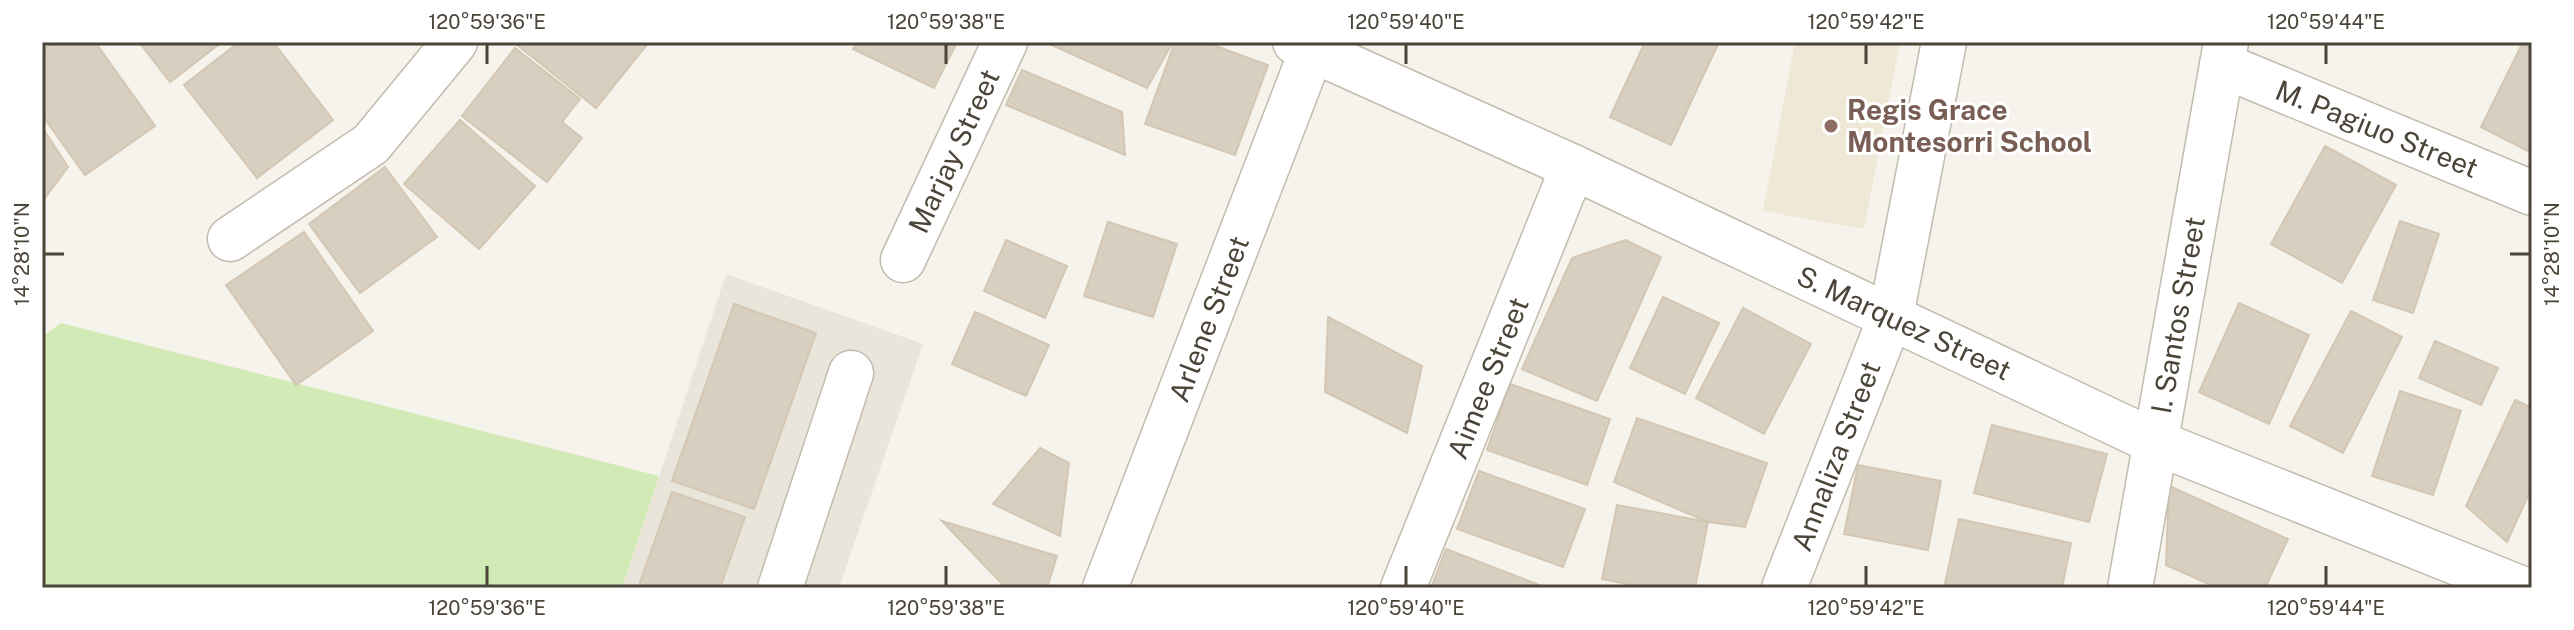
<svg xmlns="http://www.w3.org/2000/svg" width="2574" height="630" font-family="'Public Sans',sans-serif">
<rect width="100%" height="100%" fill="#f6f3ec"/>
<path fill="#eae5da" d="M 726,274 L 923,344 L 839,588 L 622,588 Z"/>
<path fill="#efe8d6" d="M 1795,42 L 1900,42 L 1864,229 L 1763,211 Z"/>
<path fill="#d2eab5" d="M 61,323 L 659,476 L 622,588 L 42,588 L 42,337 Z"/>
<g fill="#d8cfc1" stroke="#d3c7b4" stroke-width="2">
<path d="M 54,42 L 95,42 L 155,126 L 85,175 L 42,115 L 42,51 Z"/>
<path d="M 139,42 L 222,42 L 170,82 Z"/>
<path d="M 239,42 L 273,42 L 333,120 L 257,178 L 184,85 Z"/>
<path d="M 518,42 L 649,42 L 596,108 L 516,44 Z"/>
<path d="M 857,42 L 957,42 L 934,88 L 853,49 Z"/>
<path d="M 1045,42 L 1173,42 L 1147,88 Z"/>
<path d="M 1175,42 L 1205,42 L 1268,65 L 1235,155 L 1145,124 Z"/>
<path d="M 1645,42 L 1719,42 L 1671,145 L 1610,117 Z"/>
<path d="M 2523,42 L 2532,42 L 2532,153 L 2481,127 Z"/>
<path d="M 515,48 L 580,99 L 562,122 L 582,138 L 547,182 L 462,116 Z"/>
<path d="M 1022,70 L 1122,112 L 1125,155 L 1006,105 Z"/>
<path d="M 460,120 L 535,186 L 479,249 L 404,184 Z"/>
<path d="M 42,127 L 68,167 L 42,202 Z"/>
<path d="M 2325,146 L 2396,185 L 2342,283 L 2271,244 Z"/>
<path d="M 385,167 L 437,237 L 360,293 L 309,224 Z"/>
<path d="M 2400,221 L 2439,234 L 2413,313 L 2373,300 Z"/>
<path d="M 1108,222 L 1177,244 L 1153,317 L 1084,296 Z"/>
<path d="M 304,232 L 373,331 L 296,385 L 226,285 Z"/>
<path d="M 1006,240 L 1067,266 L 1045,318 L 984,291 Z"/>
<path d="M 1625,240 L 1661,257 L 1597,401 L 1522,369 L 1572,258 Z"/>
<path d="M 1663,297 L 1719,323 L 1685,394 L 1630,368 Z"/>
<path d="M 2239,303 L 2309,335 L 2269,424 L 2199,392 Z"/>
<path d="M 734,304 L 816,333 L 754,509 L 672,481 Z"/>
<path d="M 1743,308 L 1811,344 L 1764,434 L 1696,398 Z"/>
<path d="M 2351,311 L 2402,337 L 2343,453 L 2290,426 Z"/>
<path d="M 975,312 L 1049,345 L 1026,396 L 952,364 Z"/>
<path d="M 1328,317 L 1422,366 L 1407,433 L 1325,392 Z"/>
<path d="M 2435,341 L 2498,368 L 2481,405 L 2419,378 Z"/>
<path d="M 1510,384 L 1610,419 L 1587,485 L 1487,450 Z"/>
<path d="M 2400,391 L 2461,411 L 2433,495 L 2372,476 Z"/>
<path d="M 2515,400 L 2532,408 L 2532,487 L 2507,542 L 2466,506 Z"/>
<path d="M 1637,418 L 1767,463 L 1745,527 L 1708,522 L 1614,482 Z"/>
<path d="M 1992,425 L 2107,454 L 2089,522 L 1974,493 Z"/>
<path d="M 1040,448 L 1069,463 L 1060,536 L 993,504 Z"/>
<path d="M 1858,465 L 1941,481 L 1928,550 L 1844,534 Z"/>
<path d="M 1479,471 L 1585,509 L 1563,567 L 1457,529 Z"/>
<path d="M 2169,486 L 2288,539 L 2265,588 L 2218,588 L 2166,565 Z"/>
<path d="M 672,492 L 745,517 L 720,588 L 638,588 Z"/>
<path d="M 1617,505 L 1708,522 L 1695,588 L 1647,588 L 1602,579 Z"/>
<path d="M 1959,519 L 2071,543 L 2062,588 L 1944,588 Z"/>
<path d="M 942,521 L 1057,556 L 1047,588 L 1006,588 Z"/>
<path d="M 1446,549 L 1547,588 L 1431,588 Z"/>
</g>
<g fill="none" stroke-linecap="round" stroke-linejoin="round">
<defs>
<g id="minor">
<path d="M 2222,65 L 2532,193"/>
<path d="M 230,239 L 371,144 L 455,42"/>
<path d="M 903,260 L 1005,42"/>
<path d="M 780,588 L 851,373"/>
<path d="M 1105,588 L 1312,50"/>
<path d="M 1403,588 L 1573,167"/>
<path d="M 1784,588 L 1891,316 L 1944,42"/>
<path d="M 2130,588 L 2226,42"/>
</g>
<path id="tertiary" d="M 1295,42 L 1573,167 L 2155,442 L 2520,588"/>
</defs>
<use href="#minor" stroke="#c2bbae" stroke-width="47"/>
<use href="#tertiary" stroke="#c2bbae" stroke-width="47"/>
<use href="#minor" stroke="#fff" stroke-width="44"/>
<use href="#tertiary" stroke="#fff" stroke-width="44"/>
</g>
<path fill="none" stroke="#4b4439" stroke-width="3" d="M 487,44 L 487,64M 946,44 L 946,64M 1406,44 L 1406,64M 1866,44 L 1866,64M 2326,44 L 2326,64M 44,254 L 64,254M 2510,254 L 2530,254M 487,566 L 487,586M 946,566 L 946,586M 1406,566 L 1406,586M 1866,566 L 1866,586M 2326,566 L 2326,586"/>
<circle fill="#8d6e63" stroke="#fff" stroke-width="3" cx="1831" cy="126" r="8"/>
<g text-anchor="middle" stroke-width="6" stroke-linejoin="round" paint-order="stroke">
<g font-size="28" font-weight="bold" fill="#785e54" stroke="#fff" text-anchor="start">
<text x="1847" y="120">Regis Grace<tspan x="1847" dy="32">Montesorri School</tspan></text>
</g>
<g font-size="28" fill="#4b4439" stroke="#fff">
<text transform="translate(2377 129) rotate(22)" y="10">M. Pagiuo Street</text>
<text transform="translate(954 151) rotate(-65)" y="10">Marjay Street</text>
<text transform="translate(2178 315) rotate(-80)" y="10">I. Santos Street</text>
<text transform="translate(1209 319) rotate(-69)" y="10">Arlene Street</text>
<text transform="translate(1904 323) rotate(25)" y="10">S. Marquez Street</text>
<text transform="translate(1488 378) rotate(-68)" y="10">Aimee Street</text>
<text transform="translate(1836 456) rotate(-69)" y="10">Annaliza Street</text>
</g>
</g>
<rect width="2574" height="630" fill="none" stroke="#ffffff" stroke-width="88"/>
<rect x="44" y="44" width="2486" height="542" fill="none" stroke="#4b4439" stroke-width="3"/>
<g font-size="20" text-anchor="middle" fill="#4b4439">
<text x="487" y="29">120°59'36"E</text>
<text x="946" y="29">120°59'38"E</text>
<text x="1406" y="29">120°59'40"E</text>
<text x="1866" y="29">120°59'42"E</text>
<text x="2326" y="29">120°59'44"E</text>
<text transform="translate(22 254) rotate(-90)" y="7">14°28'10"N</text>
<text transform="translate(2552 254) rotate(-90)" y="7">14°28'10"N</text>
<text x="487" y="615">120°59'36"E</text>
<text x="946" y="615">120°59'38"E</text>
<text x="1406" y="615">120°59'40"E</text>
<text x="1866" y="615">120°59'42"E</text>
<text x="2326" y="615">120°59'44"E</text>
</g>
</svg>
